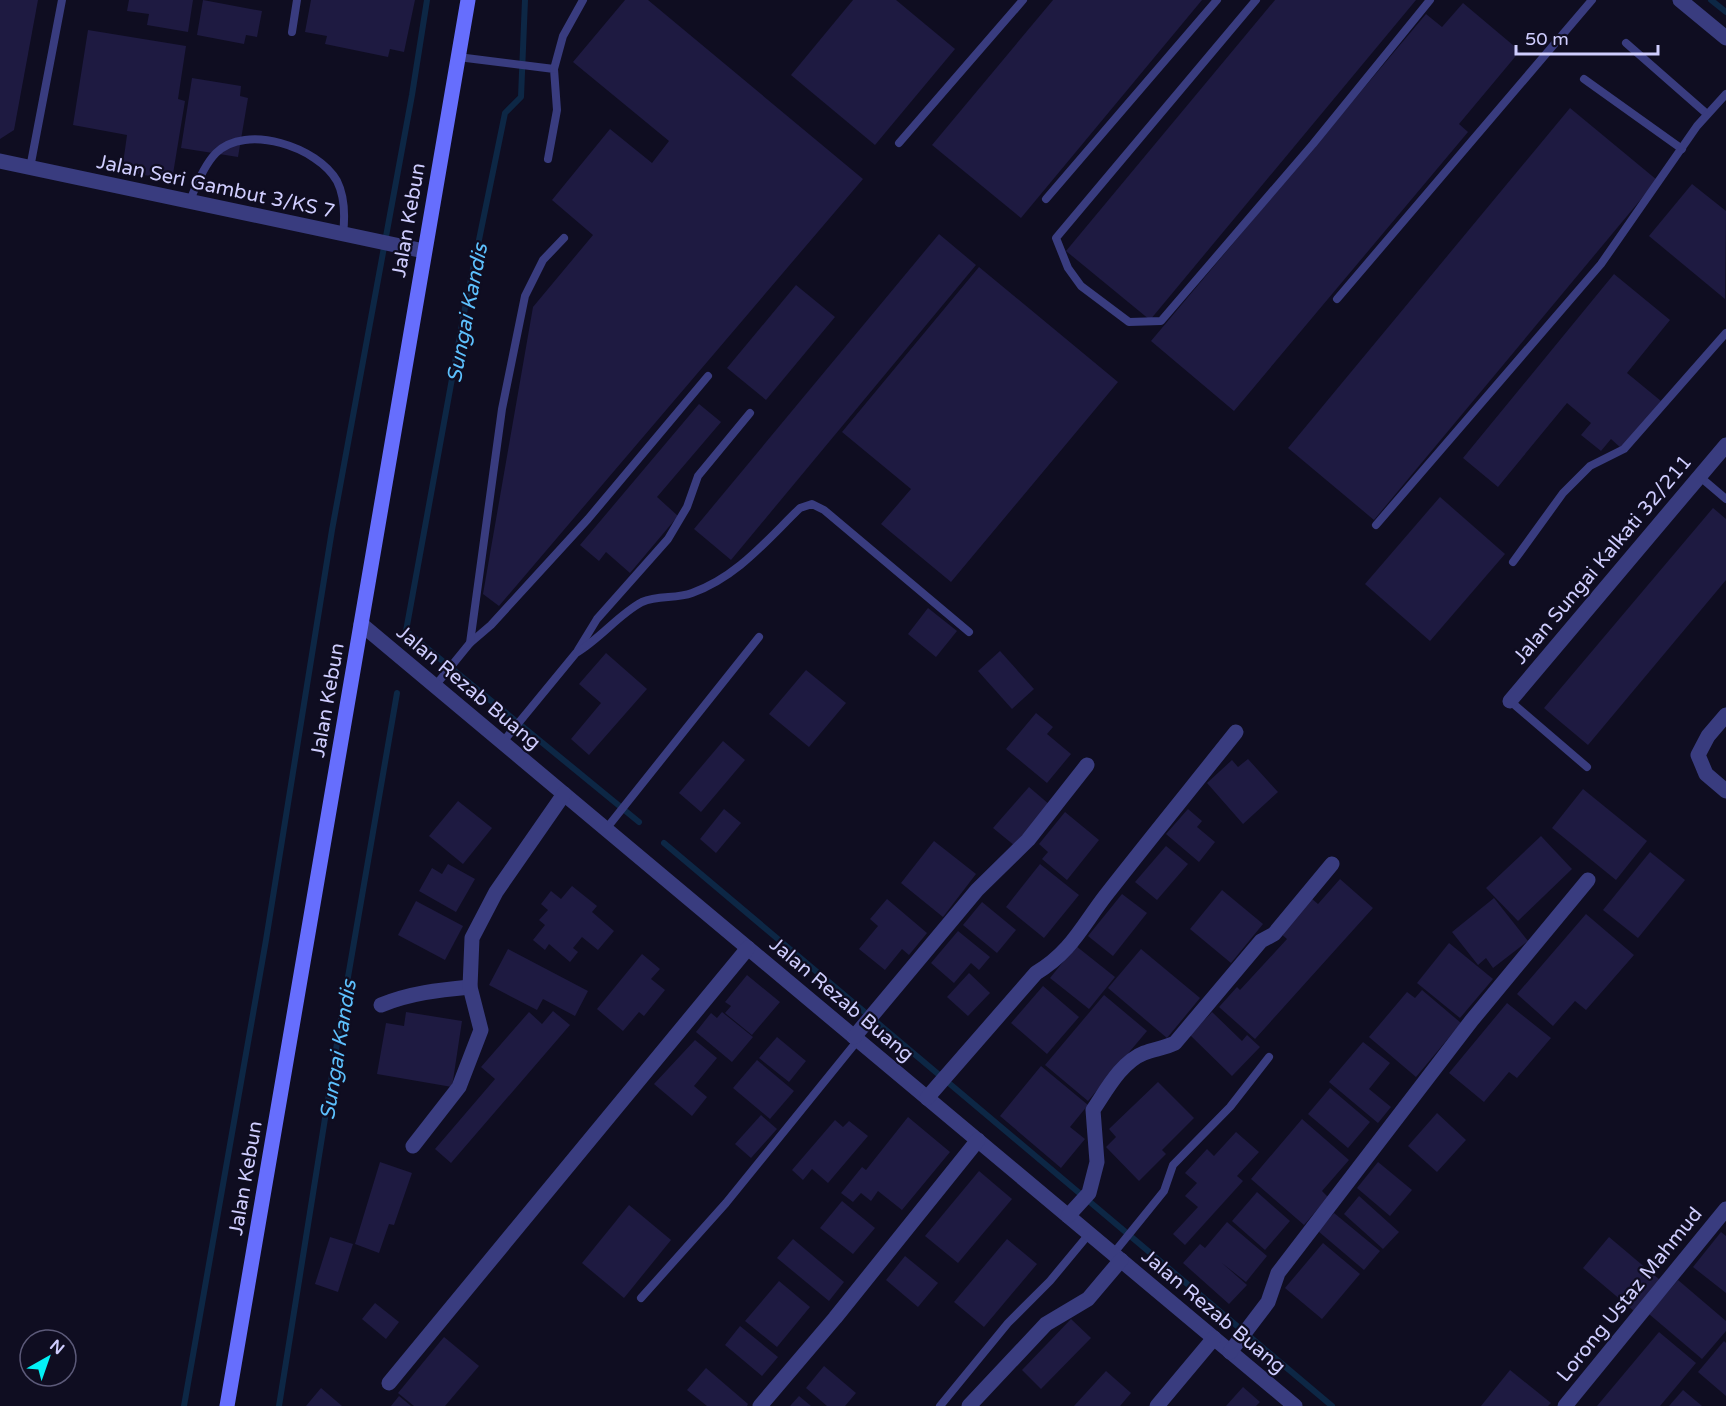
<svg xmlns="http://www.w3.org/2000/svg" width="1726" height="1406" font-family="'Varela Round',sans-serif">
<rect width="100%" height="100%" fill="#0f0d21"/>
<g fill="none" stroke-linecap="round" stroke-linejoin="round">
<g stroke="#0d2745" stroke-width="6">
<path d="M 525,0 L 521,97 L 505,113 L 464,313 L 406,631 L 639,822"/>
<path d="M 1711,0 L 1726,12"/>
<path d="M 664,843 L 1332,1406"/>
<path d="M 184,1406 L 266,940 L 332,530 L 412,95 L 427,0"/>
<path d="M 279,1406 L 343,1006 L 397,693"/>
</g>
</g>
<g fill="#1e1a41">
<path d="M 0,0 L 38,0 L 14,130 L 0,139 Z"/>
<path d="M 129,0 L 193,0 L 188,32 L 147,25 L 149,14 L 127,11 Z"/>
<path d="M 203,0 L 262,11 L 257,37 L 246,35 L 244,44 L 197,35 Z"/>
<path d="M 311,0 L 415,0 L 404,52 L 390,49 L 388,57 L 325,44 L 327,36 L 305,32 Z"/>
<path d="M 625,0 L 648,0 L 863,179 L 499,606 L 483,594 L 533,307 L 593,235 L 552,200 L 610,129 L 652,163 L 669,141 L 573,62 Z"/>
<path d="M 853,0 L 896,0 L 955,49 L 875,145 L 791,75 Z"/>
<path d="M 1053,0 L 1202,0 L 1021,218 L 932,145 Z"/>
<path d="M 1275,0 L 1416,0 L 1150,320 L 1066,251 Z"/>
<path d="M 1463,3 L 1520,51 L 1459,124 L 1468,132 L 1234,411 L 1151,341 L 1426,14 L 1442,27 Z"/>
<path d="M 88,30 L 186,46 L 178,99 L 185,101 L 172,180 L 122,171 L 127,135 L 73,125 Z"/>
<path d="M 192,78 L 241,86 L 240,96 L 248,98 L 238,157 L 181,148 Z"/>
<path d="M 1570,108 L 1657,180 L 1374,520 L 1288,448 Z"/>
<path d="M 1692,184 L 1726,211 L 1725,299 L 1649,236 Z"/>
<path d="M 939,234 L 976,265 L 731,560 L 694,529 Z"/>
<path d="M 979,267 L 1118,382 L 951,582 L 881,524 L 911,489 L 842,432 Z"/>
<path d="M 1614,274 L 1670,320 L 1627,373 L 1661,401 L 1622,449 L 1611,439 L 1601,451 L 1581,435 L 1591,423 L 1567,403 L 1498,487 L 1463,458 Z"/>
<path d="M 796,285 L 835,317 L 766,400 L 727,368 Z"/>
<path d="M 699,404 L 721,422 L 657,497 L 678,516 L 630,573 L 606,552 L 599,561 L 580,545 Z"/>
<path d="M 1440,497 L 1505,554 L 1430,641 L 1365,584 Z"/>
<path d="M 1713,508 L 1726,519 L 1726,580 L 1588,745 L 1544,708 Z"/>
<path d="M 928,608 L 957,631 L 936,657 L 908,634 Z"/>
<path d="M 1000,651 L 1034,689 L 1012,709 L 978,671 Z"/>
<path d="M 606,653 L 647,689 L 589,755 L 571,739 L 601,703 L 579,684 Z"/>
<path d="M 806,670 L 846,703 L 809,747 L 769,714 Z"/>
<path d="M 1036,713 L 1053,727 L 1047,734 L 1071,754 L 1047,783 L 1006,749 Z"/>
<path d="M 723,741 L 745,760 L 701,812 L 679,793 Z"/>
<path d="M 1248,759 L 1278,792 L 1243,824 L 1207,783 L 1232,760 L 1238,767 Z"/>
<path d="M 1029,787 L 1050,805 L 1015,846 L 993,828 Z"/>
<path d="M 1583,789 L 1647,841 L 1616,880 L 1552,828 Z"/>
<path d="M 458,801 L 492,828 L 463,864 L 429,836 Z"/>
<path d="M 724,809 L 741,823 L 716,853 L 700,839 Z"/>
<path d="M 1188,809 L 1202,821 L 1197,827 L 1215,842 L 1199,862 L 1166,834 Z"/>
<path d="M 1065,812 L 1099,840 L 1067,880 L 1042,859 L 1048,852 L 1039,844 Z"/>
<path d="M 1541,836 L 1572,869 L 1518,921 L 1486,888 Z"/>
<path d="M 934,841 L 976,874 L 943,917 L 901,883 Z"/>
<path d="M 1166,846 L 1188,864 L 1157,900 L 1135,882 Z"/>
<path d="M 1650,852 L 1685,880 L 1638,938 L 1603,910 Z"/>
<path d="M 448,864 L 475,879 L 456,912 L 419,891 L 432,868 L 442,874 Z"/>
<path d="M 1040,864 L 1079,895 L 1044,938 L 1006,907 Z"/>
<path d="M 1340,879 L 1373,908 L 1255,1039 L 1219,1007 L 1237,987 L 1240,990 L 1287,939 L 1280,933 L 1311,898 L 1318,904 Z"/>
<path d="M 572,886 L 597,906 L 592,912 L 614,931 L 598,950 L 582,937 L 573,948 L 578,952 L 570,962 L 549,944 L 545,950 L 533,940 L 545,925 L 539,920 L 548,910 L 541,904 L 551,891 L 561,899 Z"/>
<path d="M 1222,890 L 1263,924 L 1231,963 L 1190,929 Z"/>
<path d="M 1122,894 L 1147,913 L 1113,956 L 1088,936 Z"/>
<path d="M 1494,898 L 1528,941 L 1493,968 L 1486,958 L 1478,965 L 1452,932 Z"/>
<path d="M 887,899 L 927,933 L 909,955 L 902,949 L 885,970 L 859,949 L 878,926 L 870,919 Z"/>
<path d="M 416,901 L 463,926 L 445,960 L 398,935 Z"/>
<path d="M 982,902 L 1016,930 L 997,953 L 963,925 Z"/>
<path d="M 1586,914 L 1634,955 L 1586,1010 L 1575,1001 L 1553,1026 L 1517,994 Z"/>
<path d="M 958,931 L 990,957 L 979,970 L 971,963 L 954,983 L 931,963 Z"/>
<path d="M 1449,943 L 1493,979 L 1460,1018 L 1417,983 Z"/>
<path d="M 1076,946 L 1115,977 L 1089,1009 L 1050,978 Z"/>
<path d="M 508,949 L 588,991 L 575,1016 L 543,999 L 537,1010 L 489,985 Z"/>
<path d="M 1141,949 L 1200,998 L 1167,1038 L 1108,988 Z"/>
<path d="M 642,954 L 660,969 L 651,979 L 665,990 L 644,1016 L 639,1012 L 623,1031 L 597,1009 Z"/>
<path d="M 969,973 L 990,993 L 968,1016 L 947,997 Z"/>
<path d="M 747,975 L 780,1002 L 752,1035 L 725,1013 L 731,1006 L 725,1002 Z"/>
<path d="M 1043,986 L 1079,1017 L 1047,1054 L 1011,1023 Z"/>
<path d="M 1422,990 L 1461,1023 L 1416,1077 L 1369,1037 L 1407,992 L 1415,998 Z"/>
<path d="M 1104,995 L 1147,1031 L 1088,1101 L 1045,1065 Z"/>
<path d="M 1507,1003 L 1551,1038 L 1517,1078 L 1509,1072 L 1484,1102 L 1449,1073 Z"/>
<path d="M 553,1011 L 570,1025 L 451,1163 L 435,1149 L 495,1079 L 481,1067 L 529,1012 L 542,1024 Z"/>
<path d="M 406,1012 L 462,1021 L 452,1087 L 377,1074 L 386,1023 L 404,1026 Z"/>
<path d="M 722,1012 L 753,1037 L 732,1062 L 696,1032 L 711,1013 L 717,1018 Z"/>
<path d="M 1212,1012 L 1242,1041 L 1247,1035 L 1260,1047 L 1232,1076 L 1190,1035 Z"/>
<path d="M 777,1037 L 806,1061 L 789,1082 L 759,1058 Z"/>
<path d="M 695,1040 L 717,1058 L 694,1086 L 707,1097 L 692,1116 L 654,1084 Z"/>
<path d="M 1363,1042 L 1390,1063 L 1369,1089 L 1391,1107 L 1378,1123 L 1329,1082 Z"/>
<path d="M 757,1060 L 794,1091 L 770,1119 L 733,1088 Z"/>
<path d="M 1041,1066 L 1088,1105 L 1070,1127 L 1085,1139 L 1061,1168 L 1000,1116 Z"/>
<path d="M 1158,1082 L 1194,1118 L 1162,1150 L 1166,1154 L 1139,1181 L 1106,1147 L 1116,1137 L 1109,1129 Z"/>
<path d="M 1330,1088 L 1370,1122 L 1348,1148 L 1308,1114 Z"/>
<path d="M 1437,1113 L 1466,1140 L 1437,1172 L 1408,1146 Z"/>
<path d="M 761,1115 L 777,1129 L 751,1158 L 735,1144 Z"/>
<path d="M 908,1117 L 950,1152 L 902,1210 L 878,1191 L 871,1201 L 861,1193 L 853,1202 L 841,1193 L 862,1167 L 866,1170 Z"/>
<path d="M 1302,1119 L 1349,1160 L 1322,1191 L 1328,1197 L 1304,1225 L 1251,1179 Z"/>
<path d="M 835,1120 L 843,1127 L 849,1121 L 868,1136 L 828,1183 L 812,1169 L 803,1180 L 792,1170 Z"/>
<path d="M 1236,1132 L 1259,1152 L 1237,1176 L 1243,1181 L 1185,1245 L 1173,1234 L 1198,1207 L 1185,1196 L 1197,1183 L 1185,1173 L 1207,1149 L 1214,1156 Z"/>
<path d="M 380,1162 L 412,1173 L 394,1225 L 389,1224 L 379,1253 L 355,1244 Z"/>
<path d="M 1378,1162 L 1412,1190 L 1390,1216 L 1357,1188 Z"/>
<path d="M 979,1171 L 1012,1199 L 958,1263 L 925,1236 Z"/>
<path d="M 1257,1192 L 1290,1221 L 1265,1250 L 1232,1221 Z"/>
<path d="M 1359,1196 L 1399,1232 L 1383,1249 L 1344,1214 Z"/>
<path d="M 842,1201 L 875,1228 L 853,1254 L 820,1228 Z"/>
<path d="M 629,1205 L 671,1240 L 624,1298 L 582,1263 Z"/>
<path d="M 1334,1213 L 1380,1251 L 1364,1270 L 1318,1231 Z"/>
<path d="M 1227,1222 L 1267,1256 L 1246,1282 L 1222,1263 L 1247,1285 L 1229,1304 L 1183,1263 L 1200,1244 L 1205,1248 Z"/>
<path d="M 1721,1232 L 1726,1236 L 1726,1293 L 1693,1267 Z"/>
<path d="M 330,1237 L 353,1244 L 338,1292 L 315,1284 Z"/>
<path d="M 1609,1237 L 1660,1280 L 1634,1311 L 1583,1268 Z"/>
<path d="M 793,1239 L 844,1282 L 829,1301 L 777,1258 Z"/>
<path d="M 1007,1239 L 1037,1264 L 984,1327 L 954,1302 Z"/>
<path d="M 1323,1243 L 1360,1274 L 1322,1319 L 1285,1288 Z"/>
<path d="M 905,1256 L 938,1283 L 918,1307 L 886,1280 Z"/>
<path d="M 1678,1280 L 1726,1321 L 1726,1331 L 1702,1359 L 1649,1314 Z"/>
<path d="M 779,1281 L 810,1307 L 777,1347 L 745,1321 Z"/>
<path d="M 375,1303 L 399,1322 L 386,1339 L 362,1319 Z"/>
<path d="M 1071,1319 L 1091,1338 L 1041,1389 L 1022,1370 Z"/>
<path d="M 740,1326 L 778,1357 L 762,1376 L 725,1345 Z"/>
<path d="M 1659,1332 L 1696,1363 L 1660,1406 L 1597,1406 Z"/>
<path d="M 444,1337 L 479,1366 L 445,1406 L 414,1406 L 398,1393 Z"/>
<path d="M 1724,1341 L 1726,1343 L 1726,1396 L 1698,1372 Z"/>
<path d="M 824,1366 L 856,1393 L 845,1406 L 827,1406 L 806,1388 Z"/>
<path d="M 706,1368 L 748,1404 L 747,1406 L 707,1406 L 687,1390 Z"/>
<path d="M 1510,1370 L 1551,1403 L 1548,1406 L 1481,1406 Z"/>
<path d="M 1106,1371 L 1131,1393 L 1120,1406 L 1074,1406 Z"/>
<path d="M 1243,1387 L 1260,1402 L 1256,1406 L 1226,1406 Z"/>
<path d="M 321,1388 L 342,1406 L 306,1406 Z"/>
<path d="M 1683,1390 L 1702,1406 L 1669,1406 Z"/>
<path d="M 399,1396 L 411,1406 L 391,1406 Z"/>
<path d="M 799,1396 L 811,1406 L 790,1406 Z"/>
</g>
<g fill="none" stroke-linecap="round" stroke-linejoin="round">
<g stroke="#393c7f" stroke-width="8">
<path d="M 1256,0 L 1056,238 L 1068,268 L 1081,286 L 1129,322 L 1161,321 L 1313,144 L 1430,0"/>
<path d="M 292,32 L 297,0"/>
<path d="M 1626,43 L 1707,114"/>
<path d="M 458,57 L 554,69 L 557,110 L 548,159"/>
<path d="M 554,69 L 563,36 L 583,0"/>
<path d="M 1584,79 L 1682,149"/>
<path d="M 899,143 L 1023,0"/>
<path d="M 30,168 L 62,0"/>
<path d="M 1046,199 L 1217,0"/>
<path d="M 190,201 C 196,185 204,165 216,153 C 246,123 318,147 337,181 C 345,197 345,217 343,234"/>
<path d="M 1337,299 L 1592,0"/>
<path d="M 1699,476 L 1726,499"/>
<path d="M 1376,525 L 1601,264 L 1697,126 L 1726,94"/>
<path d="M 1513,562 L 1563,493 L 1590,466 L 1624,449 L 1726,333"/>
<path d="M 470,643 L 491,625 L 588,519 L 708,376"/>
<path d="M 578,650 L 597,619 L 668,539 L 687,507 L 698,476 L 750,413"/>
<path d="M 435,686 L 470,643 L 502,409 L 525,296 L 543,260 L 564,238"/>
<path d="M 1510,701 L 1587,767"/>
<path d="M 502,743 L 576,653 C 600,639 619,614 642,602 C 658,595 676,599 692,593 C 737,577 766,541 800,508 L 812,504 L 824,510 L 969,632"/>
<path d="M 606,829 L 759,637"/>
<path d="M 1113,1254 L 1164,1191 L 1173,1165 L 1230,1107 L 1269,1057"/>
<path d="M 641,1298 L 726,1203 L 858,1040"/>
<path d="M 940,1406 L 1008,1323 L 1050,1281 L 1089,1234"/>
</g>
<g stroke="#393c7f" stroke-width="15">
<path d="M 1680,0 L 1726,38"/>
<path d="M 0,161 L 424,251"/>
<path d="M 361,624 L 1295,1406"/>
<path d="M 1510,701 L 1726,445"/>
<path d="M 1726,715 L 1708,736 L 1698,755 L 1706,774 L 1726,791"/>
<path d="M 381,1005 C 410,993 439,990 470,987"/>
<path d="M 854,1037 L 977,890 L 1028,840 L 1087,765"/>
<path d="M 927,1098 L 1036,973 C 1071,952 1082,926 1106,895 C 1149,840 1193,786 1236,732"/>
<path d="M 413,1146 L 459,1087 L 481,1030 L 470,987 L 472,938 L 496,892 L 564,794"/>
<path d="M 1068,1216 L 1089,1193 L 1097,1162 L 1093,1110 C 1106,1091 1121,1062 1144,1053 C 1154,1049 1165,1048 1175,1043 L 1261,941 L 1274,934 L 1332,864"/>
<path d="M 1230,1352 L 1268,1302 L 1278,1273 L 1472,1020 L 1588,880"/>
<path d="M 389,1383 L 748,948"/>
<path d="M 760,1406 L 835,1318 L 978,1140"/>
<path d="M 969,1406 L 1046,1324 L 1088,1299 L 1121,1260"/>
<path d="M 1157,1406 L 1214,1338"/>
<path d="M 1565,1406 L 1726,1209"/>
</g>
<path stroke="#666efd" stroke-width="15" d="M 227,1406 L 468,0"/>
</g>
<g text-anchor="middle" stroke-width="4.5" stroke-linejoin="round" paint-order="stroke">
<g font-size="20" fill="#cfcdfe" stroke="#0f0d21">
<text transform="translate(216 186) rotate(12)" y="7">Jalan Seri Gambut 3/KS 7</text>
<text transform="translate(408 220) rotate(-80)" y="7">Jalan Kebun</text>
<text transform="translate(1602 559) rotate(-50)" y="7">Jalan Sungai Kalkati 32/211</text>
<text transform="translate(469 687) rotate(40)" y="7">Jalan Rezab Buang</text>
<text transform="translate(327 700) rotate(-80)" y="7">Jalan Kebun</text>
<text transform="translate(842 999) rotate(40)" y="7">Jalan Rezab Buang</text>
<text transform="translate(245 1178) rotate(-80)" y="7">Jalan Kebun</text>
<text transform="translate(1629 1294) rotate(-51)" y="7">Lorong Ustaz Mahmud</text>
<text transform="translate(1214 1311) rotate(40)" y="7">Jalan Rezab Buang</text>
</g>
<g font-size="21" font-style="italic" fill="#5dc0fd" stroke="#0f0d21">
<text transform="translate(467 313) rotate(-79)" y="7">Sungai Kandis</text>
<text transform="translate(338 1050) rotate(-81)" y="7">Sungai Kandis</text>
</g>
</g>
<g transform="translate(48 1358) rotate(40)"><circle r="28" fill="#0f0d21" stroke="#5c5a79" stroke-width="1.5"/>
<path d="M0-4.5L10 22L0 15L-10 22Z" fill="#03f1f5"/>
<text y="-9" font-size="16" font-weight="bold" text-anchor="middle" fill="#cfcdfe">N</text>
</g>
<path d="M1516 45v9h142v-9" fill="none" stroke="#cfcdfe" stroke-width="3"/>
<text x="1525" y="45" font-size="18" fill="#cfcdfe" stroke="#0f0d21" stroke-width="4.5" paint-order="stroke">50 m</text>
</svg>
